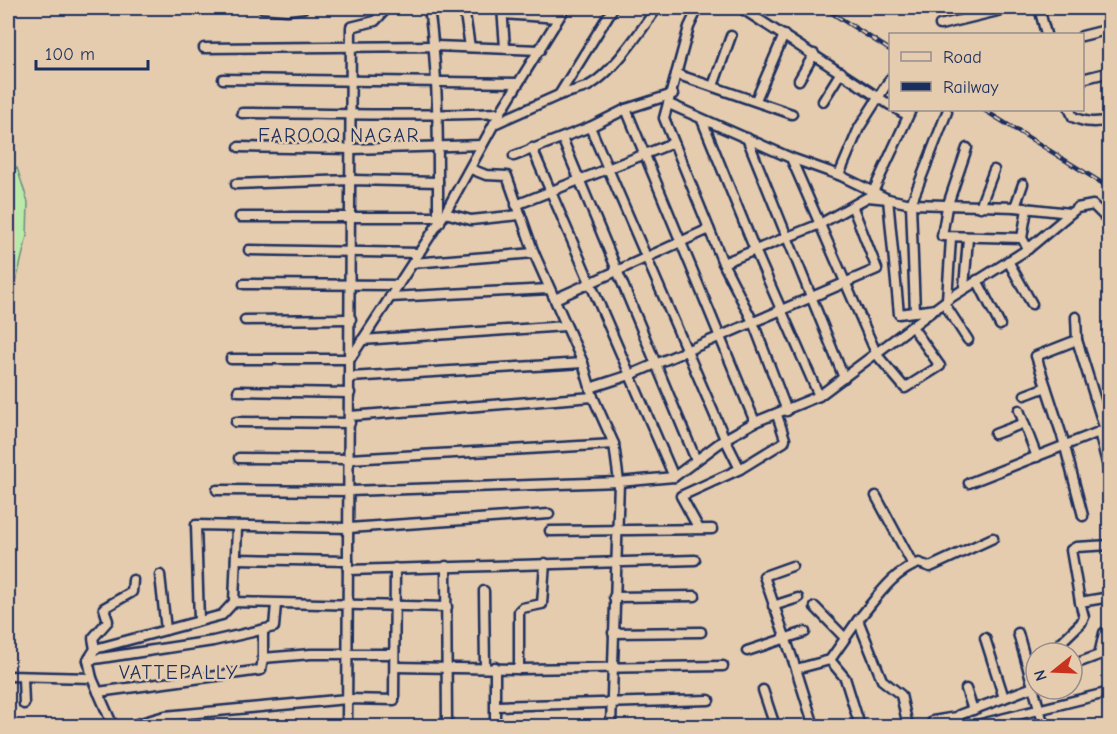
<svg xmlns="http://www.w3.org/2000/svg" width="1117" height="734" font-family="'Comic Neue',sans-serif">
<rect width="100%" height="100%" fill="#e6ccae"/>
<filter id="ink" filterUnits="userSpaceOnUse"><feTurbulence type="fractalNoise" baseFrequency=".0167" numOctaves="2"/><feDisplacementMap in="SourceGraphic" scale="12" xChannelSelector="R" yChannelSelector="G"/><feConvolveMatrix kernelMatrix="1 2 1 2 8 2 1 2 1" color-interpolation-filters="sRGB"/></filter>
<g filter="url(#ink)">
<path fill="#baeaa9" stroke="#6a8c84" stroke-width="1.5" d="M 17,168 L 28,202 L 27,236 L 8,315 L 8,171 Z"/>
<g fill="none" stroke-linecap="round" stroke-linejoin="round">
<defs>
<g id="minor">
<path d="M 262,8 L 287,10 L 303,8"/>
<path d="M 429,8 C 439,77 438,147 438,217"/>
<path d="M 464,8 L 470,47"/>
<path d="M 502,8 L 505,47"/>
<path d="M 698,8 L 689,27 L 664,118 L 723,263 L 753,322 L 787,411"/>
<path d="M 741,8 L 890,105"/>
<path d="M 1039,8 L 1046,34"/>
<path d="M 503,14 L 558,18 L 558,8"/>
<path d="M 940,25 L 1010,8"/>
<path d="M 1082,36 L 1110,29"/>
<path d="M 204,48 L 435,46 L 540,50"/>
<path d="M 676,74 L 792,114"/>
<path d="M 223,79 L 518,83"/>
<path d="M 1082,79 L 1110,72"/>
<path d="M 799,80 L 814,54"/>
<path d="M 713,86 L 731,36"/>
<path d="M 559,95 C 568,92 578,90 586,87 C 611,76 641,30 657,8"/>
<path d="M 756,100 L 784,35"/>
<path d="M 823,101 L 841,72"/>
<path d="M 669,104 L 791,158 L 839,175 L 888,199 L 911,204 L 1015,207 L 1070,213"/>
<path d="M 626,109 L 755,422"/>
<path d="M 898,110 L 907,115"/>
<path d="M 1070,110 L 1073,117 C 1086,123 1096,123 1110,120"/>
<path d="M 242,113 C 328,113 414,117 500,113"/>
<path d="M 702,120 L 755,250 L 819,396"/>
<path d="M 494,124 L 559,95 L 613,8"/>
<path d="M 590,127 L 725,439 L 740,469"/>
<path d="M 562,138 L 696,460"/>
<path d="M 747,138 L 844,378"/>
<path d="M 239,147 L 352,149 L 482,145"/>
<path d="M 532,148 L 674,477"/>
<path d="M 967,148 L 947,207 L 942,236 L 1022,238"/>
<path d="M 514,156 L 590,127 L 626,109 L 673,94"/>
<path d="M 791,158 L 877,355 L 905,388 L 940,366 L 913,328"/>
<path d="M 471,169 L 486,175 L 507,176 L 534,253 L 583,363 L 593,397 L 614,444 L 619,482 L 611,726"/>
<path d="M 839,175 L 859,128 L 890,79"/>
<path d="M 236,184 L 352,180 L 438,182"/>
<path d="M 873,192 L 911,110"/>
<path d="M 516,205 L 673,143"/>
<path d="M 980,207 L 994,170"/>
<path d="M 1015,207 L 1023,184"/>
<path d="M 1027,209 L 1022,238 L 1028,249"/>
<path d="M 445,213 L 471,220 L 519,215"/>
<path d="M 240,217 L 438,217 L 440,222"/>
<path d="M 249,250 L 419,253"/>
<path d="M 1008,261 L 1032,304"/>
<path d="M 413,263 L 534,253"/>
<path d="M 723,263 L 820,224 L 868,197 L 888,199 L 899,314 L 936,309"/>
<path d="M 977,280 L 1000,325"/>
<path d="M 244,284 L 398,285"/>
<path d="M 964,288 L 968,238"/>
<path d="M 390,297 L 549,289"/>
<path d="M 555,299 L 709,229"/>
<path d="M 947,300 L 951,238"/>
<path d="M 944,303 L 968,340"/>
<path d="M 915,312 L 911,204 L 947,112"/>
<path d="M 1076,317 L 1077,340"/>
<path d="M 245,320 L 351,319"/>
<path d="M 362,340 L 565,326"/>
<path d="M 231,359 L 350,359 L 445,213 L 500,113 L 565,8"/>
<path d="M 350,377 L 583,363"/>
<path d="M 590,388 L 630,375 L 877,269 L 853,208"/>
<path d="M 238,391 L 350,393"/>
<path d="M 1025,395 L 1046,387"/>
<path d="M 1019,410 L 1037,457"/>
<path d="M 350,416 L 593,397"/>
<path d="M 236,422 L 350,423"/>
<path d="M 1099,432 L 1110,475"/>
<path d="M 995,434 L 1024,423"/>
<path d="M 239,458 L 349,459 L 614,444"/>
<path d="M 969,483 L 1109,428"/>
<path d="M 217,490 L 349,491 L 619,482 L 674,477 L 725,439 L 755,422 L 819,396 L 947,300 L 1028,249 L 1077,208 L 1093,205 L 1110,222"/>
<path d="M 876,496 L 913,565"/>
<path d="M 1083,516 L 1063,439 L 1036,356 L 1077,340 L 1105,430"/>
<path d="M 698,527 L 681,496 L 740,469 L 784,442 L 785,439 L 777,415"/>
<path d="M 550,531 L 712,529"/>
<path d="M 236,559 L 348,561"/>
<path d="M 446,566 L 447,726"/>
<path d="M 792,566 L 764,576 L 796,669"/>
<path d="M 348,570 L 695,560"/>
<path d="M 160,575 L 166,630"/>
<path d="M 484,591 L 485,667"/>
<path d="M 614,597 L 695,596"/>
<path d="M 234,602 L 237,528"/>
<path d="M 1080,602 L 1071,550 L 1076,547 L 1110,545"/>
<path d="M 773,606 L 798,598"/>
<path d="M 815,607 L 845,638"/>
<path d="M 199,621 L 196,525 L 349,528 L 549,514"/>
<path d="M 263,630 L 263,658"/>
<path d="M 613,633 L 701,632"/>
<path d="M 1018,633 L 1044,726"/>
<path d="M 985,638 L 1004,698"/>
<path d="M 95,649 L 93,638 L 108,621 L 104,608 L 132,592 L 133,580"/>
<path d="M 747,651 L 805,632"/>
<path d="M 1050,653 L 1081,623 L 1084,617 L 1080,602 L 1110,597"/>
<path d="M 88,660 L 213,641 L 274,627 L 276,604"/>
<path d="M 830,660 L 845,678 L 860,726"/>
<path d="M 1072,665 L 1099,655 L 1104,633 L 1110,633"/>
<path d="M 395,667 L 519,669 L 723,666"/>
<path d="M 495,667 L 495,726"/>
<path d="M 519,669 L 519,611 L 522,608 L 542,604 L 545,563"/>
<path d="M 8,676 L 92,678 L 113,726"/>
<path d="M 23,678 L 24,704"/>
<path d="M 92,678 L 88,660 L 95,649 L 222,615 L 234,602 L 447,607"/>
<path d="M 966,689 L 973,710"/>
<path d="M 763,690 L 775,726"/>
<path d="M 98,692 L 261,670 L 263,658 L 311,654 L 394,654"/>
<path d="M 496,706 L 709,700"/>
<path d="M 130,726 L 165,716 L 347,699 L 394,700 L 395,568"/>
<path d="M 347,726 L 351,27 L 375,21 L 387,8"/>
<path d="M 814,726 L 796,669 L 830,660 L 858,620"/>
<path d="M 908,726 L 901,695 L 882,680 L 858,620 C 876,599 892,572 919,563 L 930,567 L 993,538"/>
<path d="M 930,726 L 933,721 L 957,717"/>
<path d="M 958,726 L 959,715 L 1033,687"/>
<path d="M 973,726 L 1110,692"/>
</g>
</defs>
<use href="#minor" stroke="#1b2f5e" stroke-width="13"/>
<use href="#minor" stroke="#e6ccae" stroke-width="8"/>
<defs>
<g id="rail">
<path d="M 824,8 L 890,50"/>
<path d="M 984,110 L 1110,188"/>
</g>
</defs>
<use href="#rail" stroke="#1b2f5e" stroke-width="4.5"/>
<use href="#rail" stroke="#e6ccae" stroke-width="2" stroke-dasharray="7" stroke-linecap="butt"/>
</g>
</g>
<g text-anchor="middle" stroke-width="5" stroke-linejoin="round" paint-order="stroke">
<g font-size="20" letter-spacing="1.5" fill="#1b2f5e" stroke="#e6ccae">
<text x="339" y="142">FAROOQ NAGAR</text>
<text x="179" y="679">VATTEPALLY</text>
</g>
</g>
<rect width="1117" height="734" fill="none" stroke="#e6ccae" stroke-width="30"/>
<rect x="15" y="15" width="1087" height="704" fill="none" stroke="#1b2f5e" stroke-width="2" filter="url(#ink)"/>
<rect x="889" y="33" width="195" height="78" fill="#e6ccae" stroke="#958d8e" stroke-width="1.5"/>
<rect x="901" y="52" width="30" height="9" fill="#e6ccae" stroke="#958d8e" stroke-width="1.5"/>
<text x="943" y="63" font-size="18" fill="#1b2f5e">Road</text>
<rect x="901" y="82" width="30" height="9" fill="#1b2f5e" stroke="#958d8e" stroke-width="1.5"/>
<text x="943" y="93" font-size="18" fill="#1b2f5e">Railway</text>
<g transform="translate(1054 671) rotate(252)"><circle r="28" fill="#e6ccae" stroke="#958d8e" stroke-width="1.5"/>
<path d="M0-4.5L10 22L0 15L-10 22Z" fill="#c8321e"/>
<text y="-9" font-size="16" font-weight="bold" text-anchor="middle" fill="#1b2f5e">N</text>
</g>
<path d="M36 60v9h112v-9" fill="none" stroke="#1b2f5e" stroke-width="3"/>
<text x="45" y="60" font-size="18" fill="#1b2f5e" stroke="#e6ccae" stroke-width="4.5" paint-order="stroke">100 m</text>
</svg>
